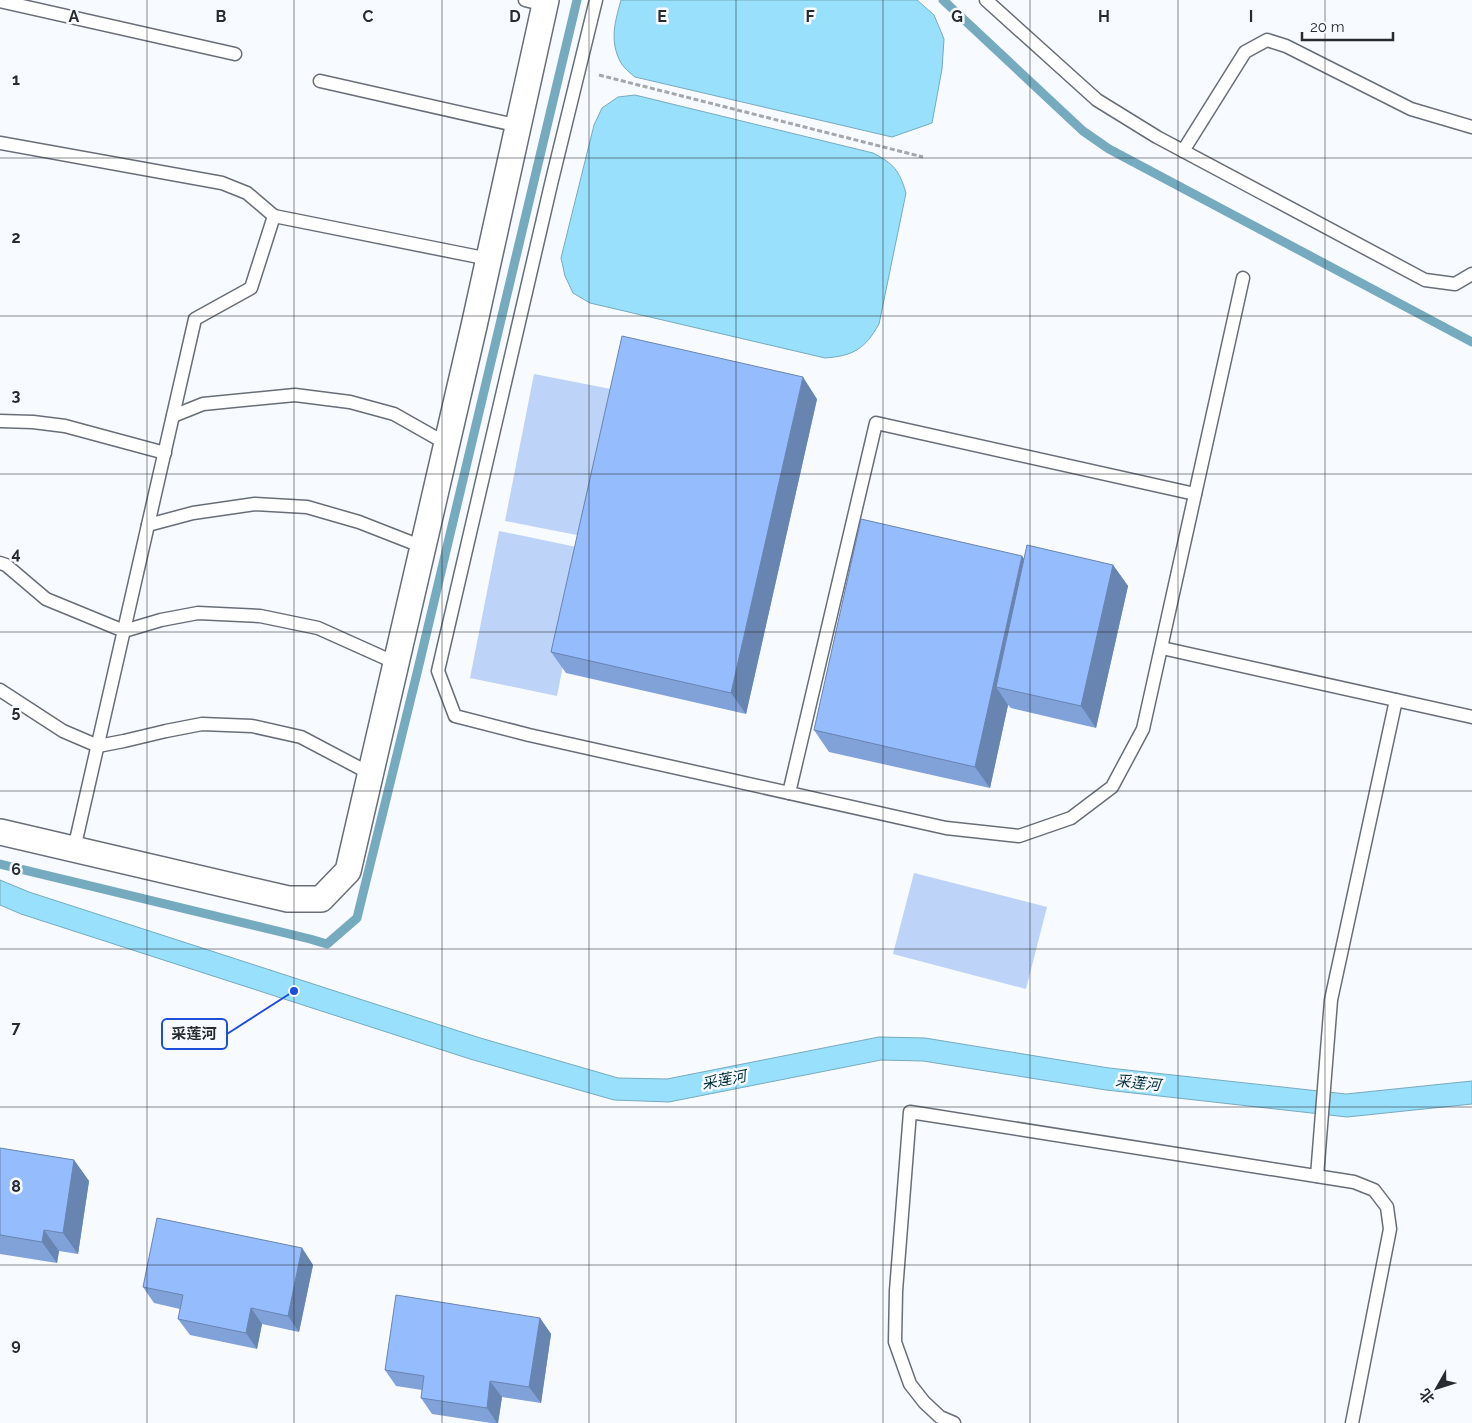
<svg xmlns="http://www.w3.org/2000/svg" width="1472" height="1423" font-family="Raleway,'Noto Sans SC',sans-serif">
<rect width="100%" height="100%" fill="#f7fafe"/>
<g fill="#bdd3f7">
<path d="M 534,374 L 621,391 L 592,538 L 505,521 Z"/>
<path d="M 499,531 L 586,549 L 557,696 L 470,678 Z"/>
<path d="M 914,873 L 1047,907 L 1026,989 L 893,954 Z"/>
</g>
<g fill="#98e0fb" stroke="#76aabe">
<path d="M 621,0 L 917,0 L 934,15 L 944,39 L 942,69 L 932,123 L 892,137 L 635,77 C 630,73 624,68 621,63 C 609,41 615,22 621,0 Z"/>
<path d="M 635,95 L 873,153 C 894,164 899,170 906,193 L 879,324 C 865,349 853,356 825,358 L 590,303 L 573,293 L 565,276 L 561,258 L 594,125 L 602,108 L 618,97 Z"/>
<path d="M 0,880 L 29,892 L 477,1037 L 618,1078 L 667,1079 L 879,1037 L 925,1038 L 1109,1068 L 1346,1094 L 1472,1081 L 1472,1104 L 1347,1117 L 1106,1090 L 923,1061 L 881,1060 L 669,1102 L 614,1100 L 470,1059 L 21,914 L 0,905 Z"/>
</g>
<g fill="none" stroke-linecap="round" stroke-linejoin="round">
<g stroke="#76aabe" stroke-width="9">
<path d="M 943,0 L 1083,131 L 1109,149 L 1472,342"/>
<path d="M 0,864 L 310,939 L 327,944 L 357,918 L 418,669 L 577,0"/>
</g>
<defs>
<g id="service">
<path d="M 525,0 L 545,5"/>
<path d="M 596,0 L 552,180 L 438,671 L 455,716 L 529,735 L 946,828 L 1019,836 L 1071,818 L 1112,787 L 1143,729 L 1243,278"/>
<path d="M 986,0 L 1097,100 L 1157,137 L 1425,280 L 1455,284 L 1472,274"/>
<path d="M 0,1 L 235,54"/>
<path d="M 320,81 L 519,126"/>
<path d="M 0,143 L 222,183 L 247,193 L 274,216"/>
<path d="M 1183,151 L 1245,52 L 1267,40 L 1286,46 L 1411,109 L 1472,127"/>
<path d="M 173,416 L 203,404 L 295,395 L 350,402 L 394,414 L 447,444"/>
<path d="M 0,421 L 33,422 L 65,426 L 165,453"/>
<path d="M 148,525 L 193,513 L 255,504 L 307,507 L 359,522 L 423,547"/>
<path d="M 0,563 L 6,565 L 46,599 L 124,631 L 161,620 L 198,613 L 260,616 L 318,628 L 396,663"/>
<path d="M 1162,648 L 1472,717"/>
<path d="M 0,690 L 63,731 L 98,746 L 124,741 L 166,731 L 202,724 L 252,726 L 301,737 L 371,774"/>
<path d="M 789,793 L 876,423 L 1195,494"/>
<path d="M 74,849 L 195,319 L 251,288 L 274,216 L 489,259"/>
<path d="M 1317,1176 L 1331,1000 L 1396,700"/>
<path d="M 954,1423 L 940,1417 L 924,1402 L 910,1384 L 895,1342 L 896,1291 L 910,1112 L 1354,1182 L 1374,1190 L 1387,1207 L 1390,1229 L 1352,1423"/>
</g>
<path id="minor" d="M 0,832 L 288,899 L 321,899 L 348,871 L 474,326 L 546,0"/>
</defs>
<use href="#service" stroke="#686e78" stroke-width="15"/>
<use href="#minor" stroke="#686e78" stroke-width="28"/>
<path stroke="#a4a7ab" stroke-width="3" stroke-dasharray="5 2.5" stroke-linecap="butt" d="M 599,75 L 923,157"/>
<use href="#service" stroke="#fff" stroke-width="12"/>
<use href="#minor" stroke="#fff" stroke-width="25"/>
</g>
<g fill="#80a2d9">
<path d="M 817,399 L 746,714 L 566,673 L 551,652 Z"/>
<path d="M 1022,556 L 1024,559 L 1113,565 L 1128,586 L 1096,728 L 1011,708 L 1008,705 L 990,788 L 829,752 L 814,730 Z"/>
<path d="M 0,1148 L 74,1160 L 89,1181 L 78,1254 L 59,1251 L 57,1263 L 0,1254 Z"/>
<path d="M 302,1248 L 313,1265 L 299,1332 L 262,1324 L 257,1349 L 190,1335 L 178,1319 L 180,1309 L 154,1303 L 143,1287 Z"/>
<path d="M 540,1318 L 551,1334 L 541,1403 L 502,1397 L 498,1423 L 491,1423 L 432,1414 L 421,1398 L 422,1390 L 396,1386 L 385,1370 Z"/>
</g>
<g fill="#6884b0">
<path d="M 803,377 L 817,399 L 746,714 L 731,693 Z"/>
<path d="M 1022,556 L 1037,577 L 996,687 L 1008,705 L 990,788 L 975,767 Z"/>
<path d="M 1113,565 L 1128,586 L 1096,728 L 1081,706 Z"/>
<path d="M 74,1160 L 89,1181 L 78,1254 L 63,1233 Z"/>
<path d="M 44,1230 L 59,1251 L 57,1263 L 42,1242 Z"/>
<path d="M 302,1248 L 313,1265 L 299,1332 L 288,1316 Z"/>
<path d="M 251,1308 L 262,1324 L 257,1349 L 246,1333 Z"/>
<path d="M 540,1318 L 551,1334 L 541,1403 L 529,1387 Z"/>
<path d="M 490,1381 L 502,1397 L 498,1423 L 497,1423 L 487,1408 Z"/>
</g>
<g fill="#95bcfc" stroke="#6884b0">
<path d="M 622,336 L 803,377 L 731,693 L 551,652 Z"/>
<path d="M 861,519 L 1022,556 L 975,767 L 814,730 Z"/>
<path d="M 1027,545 L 1113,565 L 1081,706 L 996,687 Z"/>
<path d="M 0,1148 L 74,1160 L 63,1233 L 44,1230 L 42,1242 L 0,1235 Z"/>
<path d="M 157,1218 L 302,1248 L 288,1316 L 251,1308 L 246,1333 L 178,1319 L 183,1295 L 143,1287 Z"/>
<path d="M 396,1295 L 540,1318 L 529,1387 L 490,1381 L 487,1408 L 421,1398 L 424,1376 L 385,1370 Z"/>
</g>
<path fill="none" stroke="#282b2f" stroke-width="1" stroke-opacity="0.55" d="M 147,0 L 147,1423M 294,0 L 294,1423M 442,0 L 442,1423M 589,0 L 589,1423M 736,0 L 736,1423M 883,0 L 883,1423M 1030,0 L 1030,1423M 1178,0 L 1178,1423M 1325,0 L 1325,1423M 0,158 L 1472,158M 0,316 L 1472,316M 0,474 L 1472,474M 0,632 L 1472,632M 0,791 L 1472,791M 0,949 L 1472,949M 0,1107 L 1472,1107M 0,1265 L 1472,1265"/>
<g text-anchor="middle" stroke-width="5" stroke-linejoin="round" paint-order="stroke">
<g font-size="15" font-style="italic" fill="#002e3c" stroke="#f7fafe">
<text transform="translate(724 1080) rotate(-11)" y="5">采莲河</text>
<text transform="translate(1138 1083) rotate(6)" y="5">采莲河</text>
</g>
</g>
<g font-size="16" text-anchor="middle" font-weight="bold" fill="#282b2f" stroke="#f7fafe" stroke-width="5" stroke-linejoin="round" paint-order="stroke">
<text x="74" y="22">A</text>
<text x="221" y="22">B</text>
<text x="368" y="22">C</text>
<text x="515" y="22">D</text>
<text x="662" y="22">E</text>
<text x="810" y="22">F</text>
<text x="957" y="22">G</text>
<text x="1104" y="22">H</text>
<text x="1251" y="22">I</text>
<text x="16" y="85">1</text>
<text x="16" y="243">2</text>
<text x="16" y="401">3</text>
<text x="16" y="559">4</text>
<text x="16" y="717">5</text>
<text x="16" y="875">6</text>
<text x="16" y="1033">7</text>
<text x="16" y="1192">8</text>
<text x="16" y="1350">9</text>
</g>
<path fill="none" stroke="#1d4ed8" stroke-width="2" d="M294 991L227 1034"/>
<circle fill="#1d4ed8" stroke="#f7fafe" stroke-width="2" cx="294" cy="991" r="5"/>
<rect fill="#f7fafe" stroke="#1d4ed8" stroke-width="2" x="162" y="1019" width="65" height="30" rx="5"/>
<g font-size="15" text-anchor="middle" font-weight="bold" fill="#282b2f">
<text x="194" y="1039">采莲河</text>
</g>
<g transform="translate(1437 1388) rotate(231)" stroke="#f7fafe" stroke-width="4" paint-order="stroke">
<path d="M0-4L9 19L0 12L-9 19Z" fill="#282b2f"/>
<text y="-8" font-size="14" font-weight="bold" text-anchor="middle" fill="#282b2f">北</text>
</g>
<path d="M1302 32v8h91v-8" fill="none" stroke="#282b2f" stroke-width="2.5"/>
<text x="1310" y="32" font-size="15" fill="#282b2f" stroke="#f7fafe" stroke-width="4" paint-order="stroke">20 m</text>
</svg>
